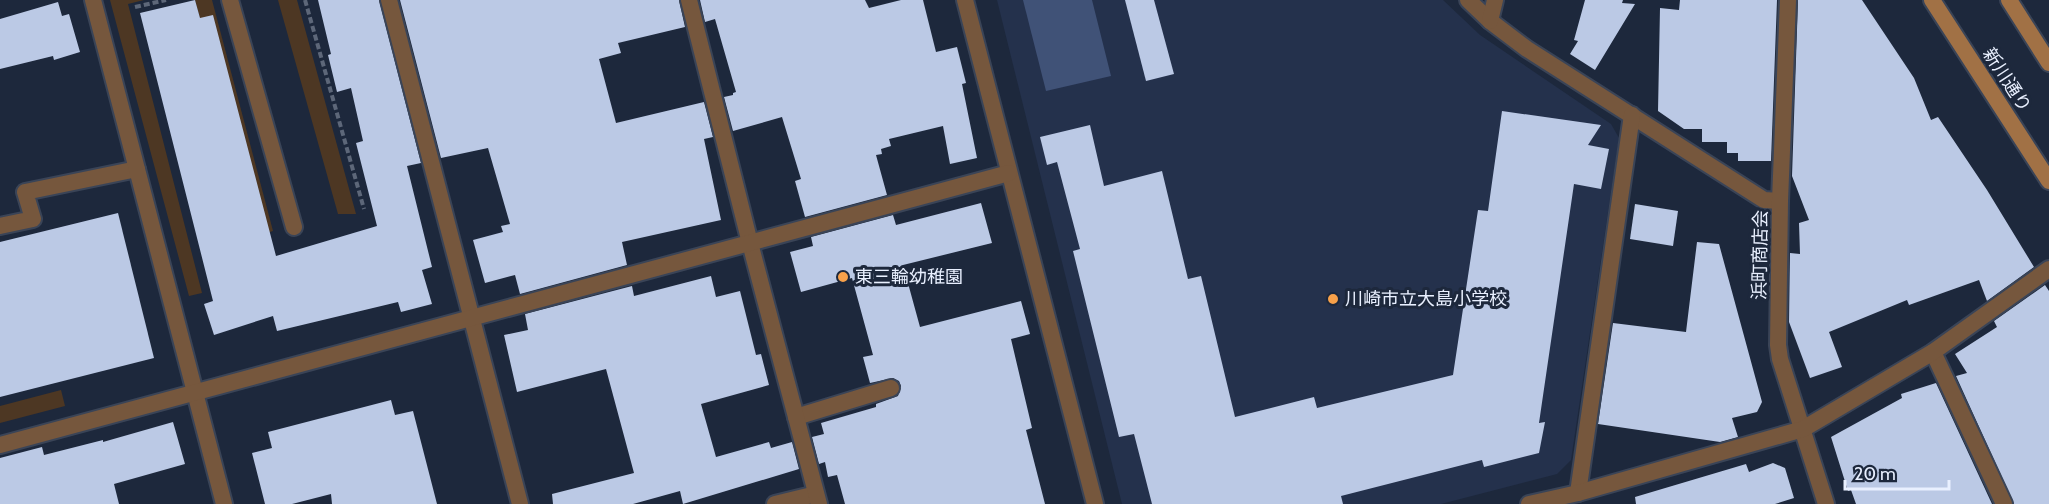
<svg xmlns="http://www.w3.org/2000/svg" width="2049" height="504" font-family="Cabin,'Noto Sans JP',sans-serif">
<rect width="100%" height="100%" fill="#1d283c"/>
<path fill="#24314c" d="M 997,0 L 1443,0 L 1480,35 L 1611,124 L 1619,138 L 1571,460 L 1557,474 L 1441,504 L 1122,504 Z"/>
<g fill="#4d3723">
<path d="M 110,0 L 144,0 L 128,4 L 202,293 L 189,296 Z"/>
<path d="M 195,0 L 212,0 L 273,231 L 257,236 Z"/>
<path d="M 278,0 L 297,0 L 356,214 L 338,214 Z"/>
<path d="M 61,390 L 65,406 L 0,423 L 0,406 Z"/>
</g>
<path fill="#405277" d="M 1023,0 L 1092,0 L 1111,76 L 1046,91 Z"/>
<g fill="#bbc9e5">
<path d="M 195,0 L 200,18 L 213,15 L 276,256 L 377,226 L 356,143 L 363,141 L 351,88 L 337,92 L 328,55 L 331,54 L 318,0 L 379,0 L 421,163 L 407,166 L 432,267 L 422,270 L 432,304 L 401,312 L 398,302 L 277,331 L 273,316 L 214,335 L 204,304 L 213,301 L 140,13 Z"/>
<path d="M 400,0 L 679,0 L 685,27 L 618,43 L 621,53 L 599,59 L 616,123 L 704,102 L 713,137 L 704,139 L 721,220 L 622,242 L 627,265 L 520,294 L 515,275 L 485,283 L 473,240 L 503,232 L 501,226 L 510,224 L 488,148 L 441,158 Z"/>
<path d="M 700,0 L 865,0 L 869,8 L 901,0 L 923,0 L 936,52 L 957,47 L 966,83 L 962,84 L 977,158 L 950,164 L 943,126 L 889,139 L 891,146 L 881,149 L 882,154 L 876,155 L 887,195 L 805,217 L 795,181 L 801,179 L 782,117 L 733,131 L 724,97 L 733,95 L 733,93 L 736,92 L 715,19 L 705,22 Z"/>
<path d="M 1125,0 L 1154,0 L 1174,74 L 1146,81 Z"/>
<path d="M 1585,0 L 1623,0 L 1622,3 L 1635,4 L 1595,70 L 1570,54 L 1578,41 L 1574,40 Z"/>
<path d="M 1680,0 L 1777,0 L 1771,161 L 1738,161 L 1738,153 L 1727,153 L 1727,142 L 1702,142 L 1702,129 L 1684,129 L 1658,111 L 1660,8 L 1679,10 Z"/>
<path d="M 1798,0 L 1862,0 L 1914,78 L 1931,120 L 1938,117 L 1987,190 L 2034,267 L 1987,301 L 1979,280 L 1909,305 L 1907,300 L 1829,332 L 1842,367 L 1810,378 L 1789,322 L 1790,253 L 1800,254 L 1799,223 L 1809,220 L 1792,176 Z"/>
<path d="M 58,2 L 62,16 L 69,14 L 80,52 L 54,60 L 53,56 L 0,69 L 0,19 Z"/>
<path d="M 1502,111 L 1601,125 L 1588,145 L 1609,149 L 1601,189 L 1574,184 L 1539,423 L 1545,422 L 1539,453 L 1484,467 L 1482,460 L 1341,496 L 1343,504 L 1152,504 L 1134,434 L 1119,437 L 1073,251 L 1080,249 L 1057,162 L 1047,165 L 1040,137 L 1090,125 L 1104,186 L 1162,171 L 1188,279 L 1201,276 L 1235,417 L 1314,397 L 1317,408 L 1453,375 L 1478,210 L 1488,211 Z"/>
<path d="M 981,203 L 992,243 L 903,265 L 920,327 L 1021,301 L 1030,334 L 1011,339 L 1032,428 L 1026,430 L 1045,504 L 845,504 L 837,475 L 828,477 L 825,462 L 819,464 L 812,437 L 824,434 L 821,423 L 876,407 L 876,404 L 898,396 L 901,386 L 899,381 L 893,378 L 870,383 L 863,357 L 873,355 L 852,278 L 801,292 L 790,252 L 813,246 L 811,237 L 893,215 L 896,225 Z"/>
<path d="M 1635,204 L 1678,211 L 1673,246 L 1630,239 Z"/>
<path d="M 118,213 L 154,358 L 0,397 L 0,242 Z"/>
<path d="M 1697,242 L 1719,244 L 1762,402 L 1757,412 L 1732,418 L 1738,437 L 1720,442 L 1598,424 L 1613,323 L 1686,332 Z"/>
<path d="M 711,276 L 716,297 L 740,291 L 756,355 L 761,354 L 769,385 L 701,404 L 716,457 L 769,442 L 771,448 L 792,442 L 799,469 L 683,504 L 680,491 L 633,504 L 553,504 L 552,494 L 634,473 L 606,369 L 517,392 L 504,335 L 528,330 L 525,314 L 632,286 L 634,296 Z"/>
<path d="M 2045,285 L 2049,291 L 2049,504 L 2014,504 L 1956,376 L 1967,373 L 1955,354 L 1997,327 L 1994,321 Z"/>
<path d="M 1936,383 L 1992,504 L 1856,504 L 1851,490 L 1848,491 L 1831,437 L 1902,398 L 1901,394 Z"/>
<path d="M 391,400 L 395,415 L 413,411 L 437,504 L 332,504 L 331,494 L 292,504 L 265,504 L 252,453 L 272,448 L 268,432 Z"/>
<path d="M 173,422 L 185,464 L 114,484 L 119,504 L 0,504 L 0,458 L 42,447 L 44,455 L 103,440 L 103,442 Z"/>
<path d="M 1773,463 L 1785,468 L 1794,498 L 1775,504 L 1636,504 L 1635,497 L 1746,464 L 1749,472 Z"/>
</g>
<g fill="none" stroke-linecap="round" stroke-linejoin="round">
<defs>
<g id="service">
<path d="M 230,0 L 294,227"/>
<path d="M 0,226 L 33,219 L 25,192 L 137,169"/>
<path d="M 796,417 L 891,388"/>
<path d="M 775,504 L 816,494"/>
</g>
<g id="minor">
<path d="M 93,0 L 224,504"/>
<path d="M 389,0 L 520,504"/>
<path d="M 689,0 L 750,243 L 819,504"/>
<path d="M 965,0 L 1095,504"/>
<path d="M 1468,0 L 1490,21 L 1527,49 L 1764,200 L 1780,201"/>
<path d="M 1788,0 L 1780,201 L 1778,345 L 1780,359 L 1826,504"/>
<path d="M 1490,21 L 1495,0"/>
<path d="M 1933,352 L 2004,504"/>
<path d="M 0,445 L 1009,173"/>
<path d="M 1578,493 L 1632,115"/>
<path d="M 1529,504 L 1578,493 L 1803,429 L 1933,352 L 2049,269"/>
</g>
<g id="secondary">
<path d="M 1932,0 L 2049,181"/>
<path d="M 2009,0 L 2049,63"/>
</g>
</defs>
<use href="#service" stroke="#3a4457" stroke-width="20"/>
<use href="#minor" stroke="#3a4457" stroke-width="20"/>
<use href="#secondary" stroke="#3a4457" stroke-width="20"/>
<g stroke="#5d6779" stroke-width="4" stroke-dasharray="6 3" stroke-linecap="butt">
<path d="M 305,0 L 364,209"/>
<path d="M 135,7 L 166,0"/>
</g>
<use href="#service" stroke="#76573d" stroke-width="16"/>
<use href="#minor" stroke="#76573d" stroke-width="16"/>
<use href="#secondary" stroke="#a17145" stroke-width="16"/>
</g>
<g fill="#f8a14a" stroke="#1d283c" stroke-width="2">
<circle cx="843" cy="277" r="6"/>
<circle cx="1333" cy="299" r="6"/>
</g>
<g text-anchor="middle" stroke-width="6" stroke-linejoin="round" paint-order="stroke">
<g font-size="18" fill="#e9f0ff" stroke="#1d283c">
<text transform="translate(2007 80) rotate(57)" y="6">新川通り</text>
<text transform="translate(1760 255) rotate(-89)" y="6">浜町商店会</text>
</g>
<g font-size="18" fill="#e9f0ff" stroke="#1d283c" text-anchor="start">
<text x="855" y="283">東三輪幼稚園</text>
<text x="1345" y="305">川崎市立大島小学校</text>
</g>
</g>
<path d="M1845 480v9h104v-9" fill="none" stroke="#e9f0ff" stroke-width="3"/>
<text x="1854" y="480" font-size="18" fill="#e9f0ff" stroke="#1d283c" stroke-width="4.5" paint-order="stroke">20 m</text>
</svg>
